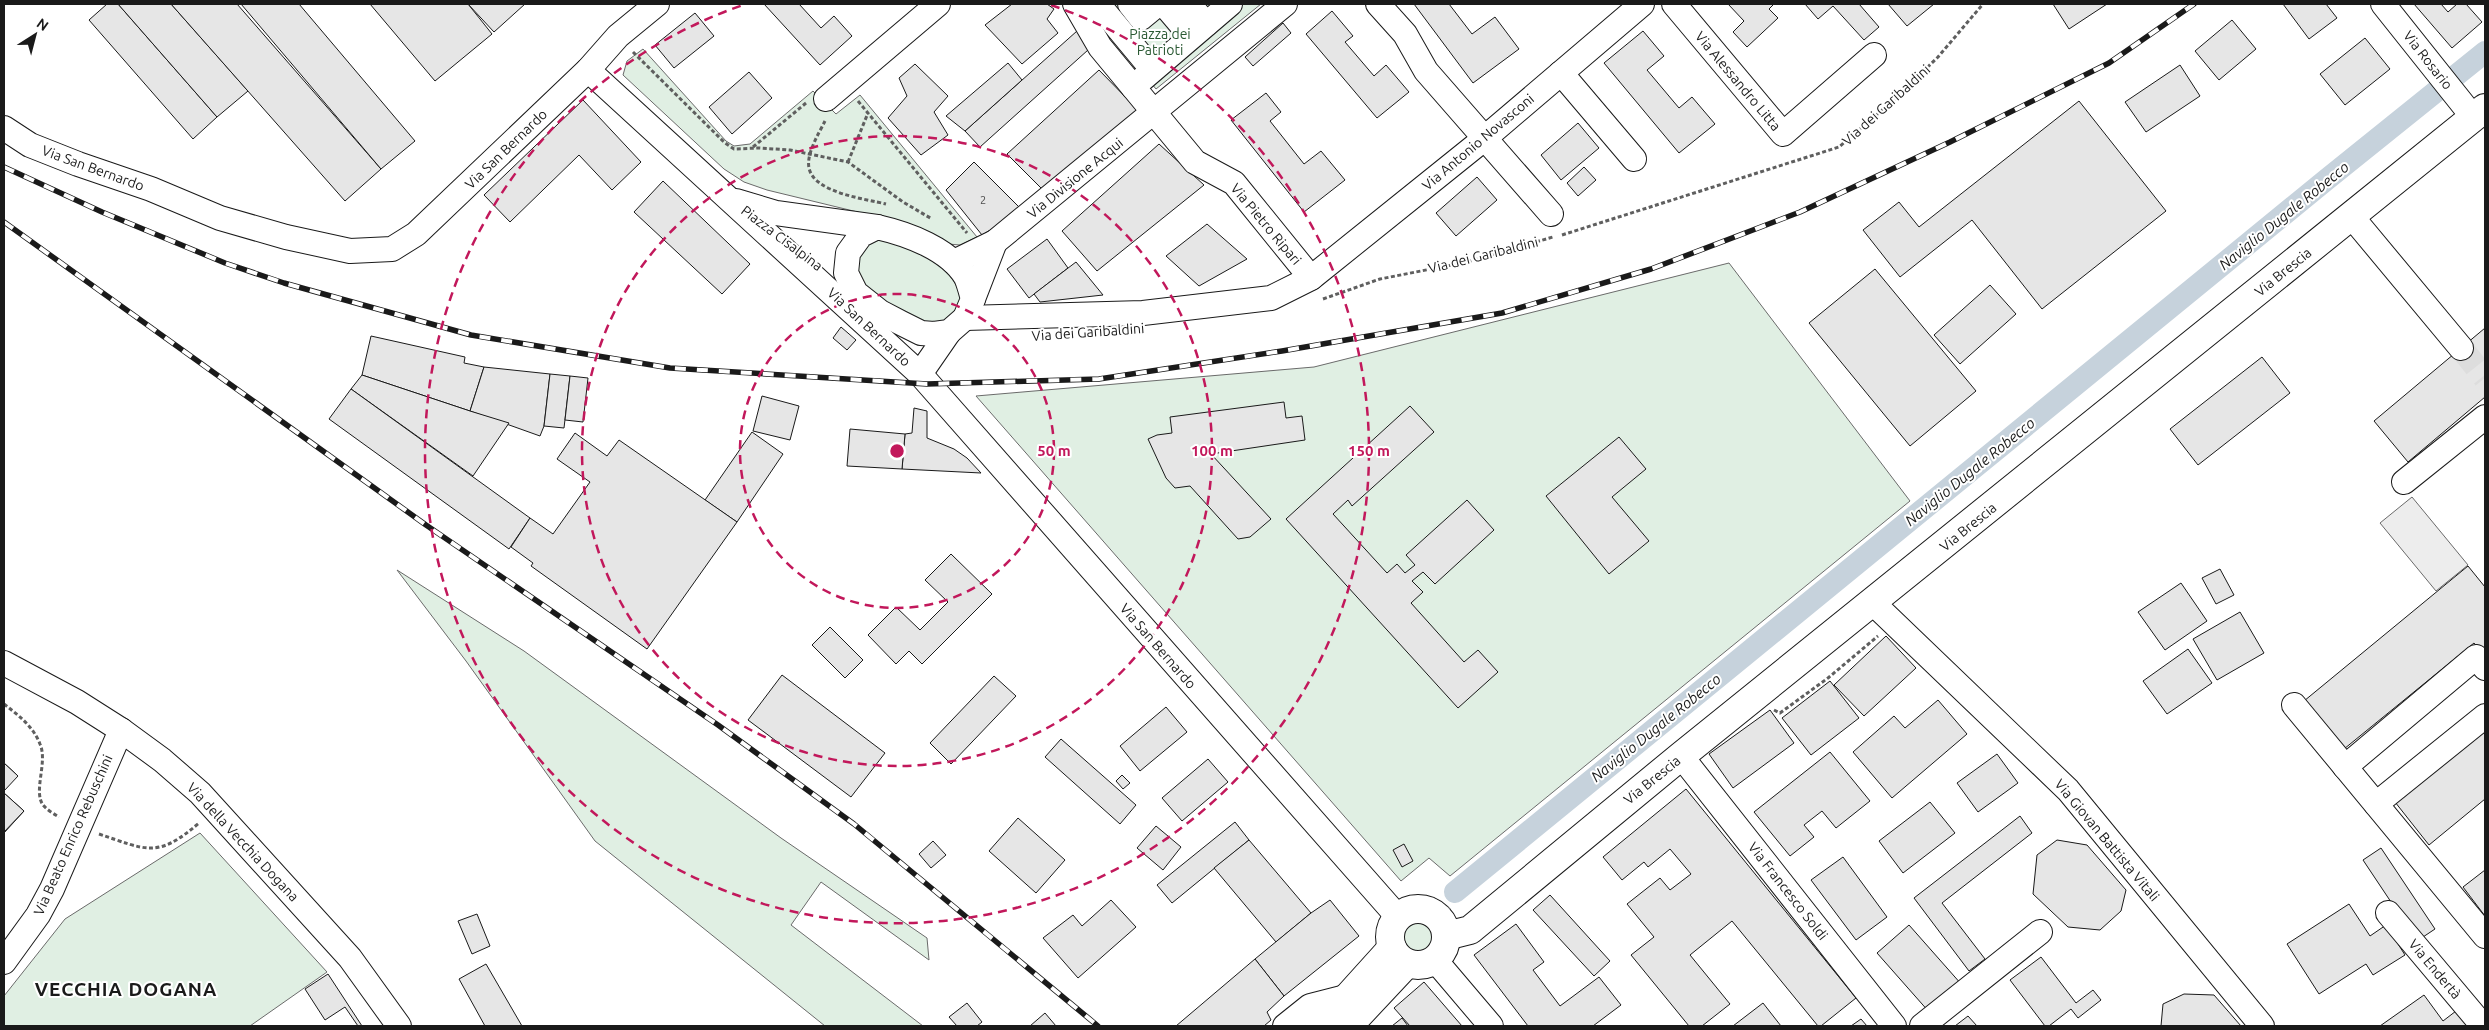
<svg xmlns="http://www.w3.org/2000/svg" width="2489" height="1030" font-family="Ubuntu,sans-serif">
<rect width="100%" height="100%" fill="#fff"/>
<g fill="#e0efe3" stroke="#6a6a6a">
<path d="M 1086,4 L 1261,4 L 1156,89 Z"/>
<path d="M 643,49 L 726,141 L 734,146 L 750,144 L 813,91 L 836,114 L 860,95 L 977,237 L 960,245 L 948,244 L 874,216 L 767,190 L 744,182 L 724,169 L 623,75 L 627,61 Z"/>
<path d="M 880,237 C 916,251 949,259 962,299 L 956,312 L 945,321 L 923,323 L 886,303 L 864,287 L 856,271 L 858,256 L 868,243 Z"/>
<path d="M 1729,263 L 1910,501 L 1450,876 L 1429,858 L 1401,881 L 976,396 L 1314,367 Z"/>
<path d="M 397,570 L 524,651 L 781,838 L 927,938 L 929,960 L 821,882 L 791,925 L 923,1026 L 825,1026 L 595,841 L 466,661 Z"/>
<path d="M 200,833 L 327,972 L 250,1026 L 4,1026 L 4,996 L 65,919 Z"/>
<circle cx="1418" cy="937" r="15"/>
</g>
<path fill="#ededed" stroke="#6a6a6a" d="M 2412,497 L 2468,565 L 2436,591 L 2380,523 Z"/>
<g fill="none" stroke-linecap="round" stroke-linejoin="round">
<path stroke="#c6d2dc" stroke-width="22" d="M 1455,892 L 2326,180 L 2485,52"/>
</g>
<g fill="#e6e6e6" stroke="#1a1a1a">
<path d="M 107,4 L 118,4 L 217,117 L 193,139 L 89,20 Z"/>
<path d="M 118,4 L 171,4 L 248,91 L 217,117 Z"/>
<path d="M 171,4 L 237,4 L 381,169 L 345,201 Z"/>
<path d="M 241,4 L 299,4 L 415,141 L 381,169 Z"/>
<path d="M 370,4 L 468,4 L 492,34 L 435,81 Z"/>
<path d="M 468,4 L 525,4 L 494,32 Z"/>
<path d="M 764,4 L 799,4 L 821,28 L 834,16 L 852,36 L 820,65 Z"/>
<path d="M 1012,4 L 1047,4 L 1054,9 L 1047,19 L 1058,33 L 1022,64 L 985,25 Z"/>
<path d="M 1414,4 L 1449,4 L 1472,34 L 1495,17 L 1519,49 L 1473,83 Z"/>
<path d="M 1728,4 L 1774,4 L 1769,9 L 1778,18 L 1747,47 L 1733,32 L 1744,21 Z"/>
<path d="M 1805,4 L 1859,4 L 1879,27 L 1864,40 L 1833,6 L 1818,19 Z"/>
<path d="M 1888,4 L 1934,4 L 1907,26 Z"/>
<path d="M 2053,4 L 2107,4 L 2069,29 Z"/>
<path d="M 2283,4 L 2326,4 L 2337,18 L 2309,39 Z"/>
<path d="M 2414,4 L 2441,4 L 2448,12 L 2457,4 L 2466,4 L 2482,22 L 2452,48 Z"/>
<path d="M 1332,11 L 1353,36 L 1345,42 L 1374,76 L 1386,65 L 1409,92 L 1377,118 L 1306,34 Z"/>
<path d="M 695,13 L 714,36 L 674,68 L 655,45 Z"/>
<path d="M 2232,20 L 2256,49 L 2219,80 L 2195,51 Z"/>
<path d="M 1283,23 L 1291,33 L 1253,66 L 1245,57 Z"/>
<path d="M 1077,31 L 1088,50 L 980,147 L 965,131 Z"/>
<path d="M 1643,31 L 1664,56 L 1647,70 L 1679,108 L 1692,97 L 1715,124 L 1679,153 L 1604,63 Z"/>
<path d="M 2365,38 L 2390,69 L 2345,105 L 2320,74 Z"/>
<path d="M 1008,63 L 1022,80 L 965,131 L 946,116 Z"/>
<path d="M 915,64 L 948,96 L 934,112 L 948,135 L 921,155 L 888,118 L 907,96 L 899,78 Z"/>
<path d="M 2180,65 L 2200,96 L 2146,132 L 2125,102 Z"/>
<path d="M 1099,70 L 1139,111 L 1042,189 L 1007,154 Z"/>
<path d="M 749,72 L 772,98 L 732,134 L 709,107 Z"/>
<path d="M 1266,93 L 1281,112 L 1270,121 L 1304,164 L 1321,151 L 1345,180 L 1304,212 L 1231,120 Z"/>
<path d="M 583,100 L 641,162 L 612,190 L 579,155 L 510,222 L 484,195 Z"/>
<path d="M 2079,101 L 2166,211 L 2042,309 L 1972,220 L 1900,277 L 1863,230 L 1899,202 L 1919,227 Z"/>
<path d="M 1578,123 L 1599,148 L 1561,180 L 1541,155 Z"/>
<path d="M 1159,144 L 1204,185 L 1097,271 L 1062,231 Z"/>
<path d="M 974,162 L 1023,211 L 982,235 L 946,190 Z"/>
<path d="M 1584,167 L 1596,180 L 1578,196 L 1567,183 Z"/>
<path d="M 1477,177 L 1497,200 L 1456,236 L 1436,213 Z"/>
<path d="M 663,181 L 750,264 L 722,294 L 634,212 Z"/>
<path d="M 1207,224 L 1247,259 L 1199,286 L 1166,256 Z"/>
<path d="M 1047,239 L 1068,268 L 1029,298 L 1007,269 Z"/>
<path d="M 1076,262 L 1103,295 L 1040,302 L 1034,294 Z"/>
<path d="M 1875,269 L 1976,391 L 1910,446 L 1809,323 Z"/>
<path d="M 1990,285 L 2016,314 L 1960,364 L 1934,335 Z"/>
<path d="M 841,327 L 856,340 L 847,350 L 833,338 Z"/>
<path d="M 2485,328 L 2485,397 L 2408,462 L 2374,421 Z"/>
<path d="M 371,336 L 465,357 L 464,363 L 484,367 L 470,411 L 362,375 Z"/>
<path d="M 2262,357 L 2290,393 L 2198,465 L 2170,429 Z"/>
<path d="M 484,367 L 550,374 L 544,426 L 540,436 L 470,411 Z"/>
<path d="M 550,374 L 570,376 L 564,428 L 544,426 Z"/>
<path d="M 362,375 L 470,411 L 509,423 L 473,476 L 351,389 Z"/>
<path d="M 570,376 L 588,378 L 583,422 L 565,420 Z"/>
<path d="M 351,389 L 530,518 L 509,549 L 329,419 Z"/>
<path d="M 762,396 L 799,406 L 790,440 L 753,431 Z"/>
<path d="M 1284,402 L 1286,418 L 1302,416 L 1305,440 L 1211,454 L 1271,519 L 1250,537 L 1238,539 L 1190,486 L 1175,488 L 1166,478 L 1148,439 L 1157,435 L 1172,433 L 1170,417 Z"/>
<path d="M 1410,406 L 1434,432 L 1352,506 L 1348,500 L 1333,514 L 1387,573 L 1397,564 L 1405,573 L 1415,565 L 1406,555 L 1467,500 L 1494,530 L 1435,584 L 1423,572 L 1412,581 L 1423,592 L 1411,603 L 1464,662 L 1478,650 L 1498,672 L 1458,708 L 1286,519 Z"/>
<path d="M 914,408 L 927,411 L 927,438 L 954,449 L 967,458 L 981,473 L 902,469 L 905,434 L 912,433 Z"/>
<path d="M 850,429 L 905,434 L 902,469 L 847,466 Z"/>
<path d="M 752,432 L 783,454 L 737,522 L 705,500 Z"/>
<path d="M 575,433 L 607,456 L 619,440 L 737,522 L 647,649 L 531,566 L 533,563 L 511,547 L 530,518 L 553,534 L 590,482 L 557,459 Z"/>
<path d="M 1619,437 L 1646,469 L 1612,497 L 1649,541 L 1609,574 L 1546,496 Z"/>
<path d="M 951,554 L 992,594 L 922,664 L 909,651 L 896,664 L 868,635 L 896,607 L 920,630 L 948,602 L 925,580 Z"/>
<path d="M 2468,566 L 2485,587 L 2485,656 L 2474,643 L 2344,749 L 2304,701 Z"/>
<path d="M 2220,569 L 2234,595 L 2216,604 L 2202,578 Z"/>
<path d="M 2181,583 L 2207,621 L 2165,650 L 2138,612 Z"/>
<path d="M 2240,612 L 2264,653 L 2217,680 L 2193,639 Z"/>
<path d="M 830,627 L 863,660 L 845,678 L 812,645 Z"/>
<path d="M 1886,636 L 1916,668 L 1864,716 L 1834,685 Z"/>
<path d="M 2188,649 L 2212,683 L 2167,714 L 2143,681 Z"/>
<path d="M 782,675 L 885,753 L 851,797 L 748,720 Z"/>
<path d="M 994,676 L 1016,696 L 951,764 L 930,743 Z"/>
<path d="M 1830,681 L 1859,718 L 1811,755 L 1782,718 Z"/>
<path d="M 1938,700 L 1967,734 L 1892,798 L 1853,752 L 1894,716 L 1905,728 Z"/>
<path d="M 1166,707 L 1187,732 L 1140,771 L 1120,746 Z"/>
<path d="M 1770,710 L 1794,743 L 1733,788 L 1709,754 Z"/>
<path d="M 2485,728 L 2485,799 L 2429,845 L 2395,802 Z"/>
<path d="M 1061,739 L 1136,805 L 1120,824 L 1045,757 Z"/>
<path d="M 1830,752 L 1870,801 L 1836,828 L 1822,811 L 1804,825 L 1814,837 L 1790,856 L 1754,812 Z"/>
<path d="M 1997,754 L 2018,783 L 1978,812 L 1957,783 Z"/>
<path d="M 1208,759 L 1228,782 L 1182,821 L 1162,798 Z"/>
<path d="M 4,763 L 17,775 L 4,790 Z"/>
<path d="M 4,763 L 18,776 L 4,791 Z"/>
<path d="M 1122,775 L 1130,783 L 1123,789 L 1116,781 Z"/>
<path d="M 1686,789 L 1856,998 L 1821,1026 L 1818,1026 L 1732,921 L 1690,955 L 1730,1004 L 1702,1026 L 1689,1026 L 1631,955 L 1654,937 L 1627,904 L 1660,878 L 1670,890 L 1691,874 L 1670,849 L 1648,867 L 1644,862 L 1622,880 L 1603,857 Z"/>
<path d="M 4,793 L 24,811 L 4,833 Z"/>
<path d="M 4,793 L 24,811 L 4,832 Z"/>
<path d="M 1930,802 L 1955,833 L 1903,873 L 1879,841 Z"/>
<path d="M 2020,816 L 2032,833 L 1942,903 L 1985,959 L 1969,971 L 1914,898 Z"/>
<path d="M 1018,818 L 1065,860 L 1036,893 L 989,851 Z"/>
<path d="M 1235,822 L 1249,840 L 1172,903 L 1157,885 Z"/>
<path d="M 1156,826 L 1181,847 L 1163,870 L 1137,848 Z"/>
<path d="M 1249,840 L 1311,913 L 1276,942 L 1214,868 Z"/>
<path d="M 2057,840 L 2087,845 L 2126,890 L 2121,911 L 2100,930 L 2068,927 L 2033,894 L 2037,855 Z"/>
<path d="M 933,841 L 946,855 L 931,868 L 919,854 Z"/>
<path d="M 1404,844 L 1413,861 L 1402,867 L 1393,850 Z"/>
<path d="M 2381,848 L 2435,929 L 2417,941 L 2363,860 Z"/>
<path d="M 1843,857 L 1887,917 L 1856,940 L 1811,880 Z"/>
<path d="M 2485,870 L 2485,916 L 2463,887 Z"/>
<path d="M 1550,895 L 1610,961 L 1594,976 L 1533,910 Z"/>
<path d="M 1111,900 L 1136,927 L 1078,978 L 1043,938 L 1073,915 L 1082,926 Z"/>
<path d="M 1330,900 L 1359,936 L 1284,996 L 1255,959 L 1311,913 Z"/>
<path d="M 2349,904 L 2370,936 L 2386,925 L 2405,955 L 2373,975 L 2366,964 L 2319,994 L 2287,944 Z"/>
<path d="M 477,914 L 490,946 L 472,954 L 458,921 Z"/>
<path d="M 1516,924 L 1544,962 L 1533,970 L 1560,1006 L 1599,977 L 1621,1005 L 1593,1026 L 1528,1026 L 1474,955 Z"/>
<path d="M 1909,925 L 1962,985 L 1930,1013 L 1877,953 Z"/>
<path d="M 2041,957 L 2076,1003 L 2093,990 L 2101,1000 L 2078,1018 L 2071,1009 L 2049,1026 L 2045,1026 L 2010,980 Z"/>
<path d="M 1255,959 L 1284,996 L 1267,1012 L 1271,1020 L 1264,1026 L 1176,1026 Z"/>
<path d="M 486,964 L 522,1026 L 485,1026 L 459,979 Z"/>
<path d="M 328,974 L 362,1026 L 358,1026 L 345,1007 L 325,1020 L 305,989 Z"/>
<path d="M 1424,982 L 1462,1026 L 1410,1026 L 1394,1008 Z"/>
<path d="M 2184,994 L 2214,995 L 2241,1026 L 2161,1026 L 2163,1004 Z"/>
<path d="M 2424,995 L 2443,1021 L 2456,1011 L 2467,1026 L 2380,1026 Z"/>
<path d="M 967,1003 L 982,1022 L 977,1026 L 957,1026 L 949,1017 Z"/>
<path d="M 1763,1003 L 1781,1026 L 1733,1026 Z"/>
<path d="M 1045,1013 L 1056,1026 L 1030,1026 Z"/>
<path d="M 1968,1016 L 1977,1026 L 1955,1026 Z"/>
<path d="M 1402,1018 L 1408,1026 L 1392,1026 Z"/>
<path d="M 1861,1019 L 1867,1026 L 1851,1026 Z"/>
</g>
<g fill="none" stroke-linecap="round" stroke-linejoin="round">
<path stroke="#ddd" stroke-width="24" stroke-dasharray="24 12" stroke-linecap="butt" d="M 2461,348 L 2485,378"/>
<defs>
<g id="minor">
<path d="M 1075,4 L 1100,47 L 1195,162 L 1234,183 L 1311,278"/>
<path d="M 1098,4 L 1152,69"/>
<path d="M 1130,4 L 1141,18 L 1158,4"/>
<path d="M 1169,4 L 1168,9 L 1191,36"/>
<path d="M 1189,4 L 1206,24"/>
<path d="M 1378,4 L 1405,34 L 1426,71 L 1551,214"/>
<path d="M 1674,4 L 1783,134 L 1874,55"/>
<path d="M 2383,4 L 2473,117"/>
<path d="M 588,70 L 920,374 L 949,332"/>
<path d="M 1561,73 L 1634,159"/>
<path d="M 1133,87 L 1230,4"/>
<path d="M 826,99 L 938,4"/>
<path d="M 4,128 L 30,145 L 78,164 L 151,189 L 220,218 L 286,237 L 350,251 L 392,249 L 416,234 L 588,70 L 618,36 L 657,4"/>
<path d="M 736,201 L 776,213 L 877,227"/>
<path d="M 2352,217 L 2461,348"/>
<path d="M 877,227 C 908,234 949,249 966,277 C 969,284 971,292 973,299 L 965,318 L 949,332 L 934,334 L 921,333 L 901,323 L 880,312 L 856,293 L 846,273 L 848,253 L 861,235 Z"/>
<path d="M 954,262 L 995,242 L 1285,4"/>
<path d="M 973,299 L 995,242"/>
<path d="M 965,318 L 1143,313 L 1271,298 L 1311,278 L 1479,143 L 1642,4"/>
<path d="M 920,374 L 1398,917"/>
<path d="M 2404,482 L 2485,417"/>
<path d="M 1873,603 L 2068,790 L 2262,1026"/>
<path d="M 4,663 L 77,702 L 121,730 L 162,760 L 200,793 L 350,958 L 399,1026"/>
<path d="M 2294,705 L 2485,936"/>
<path d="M 1681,756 L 1894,1026"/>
<path d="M 2345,767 L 2476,657 L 2485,668"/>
<path d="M 2376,804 L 2485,716"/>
<path d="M 2388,913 L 2483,1026"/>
<path d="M 1435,960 L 1491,1026"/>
<path d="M 4,962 L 38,915 L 52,889 L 121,730"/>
<path d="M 1285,1026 L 1310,1006 L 1349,996"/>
<path d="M 1351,1026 L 1409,964"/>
<path d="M 1922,1026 L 2040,932"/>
</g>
<g id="major">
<circle cx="1418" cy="937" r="28"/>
<path d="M 1446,936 L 1470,930 L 1681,756 L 2485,108"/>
<path d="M 1319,1026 L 1327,1020 L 1392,948"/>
</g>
</defs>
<use href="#minor" stroke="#1a1a1a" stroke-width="26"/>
<use href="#major" stroke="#1a1a1a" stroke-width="30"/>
<g stroke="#5f5f5f" stroke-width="3" stroke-dasharray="4 2.5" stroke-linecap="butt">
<path d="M 633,52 L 725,143 L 734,149 L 759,148 L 790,150 L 848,162 L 903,202 L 932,219"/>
<path d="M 858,101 L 967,233"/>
<path d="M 825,121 C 819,133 806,154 809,168 C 814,193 866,199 886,204"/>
<path d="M 753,147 L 806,103"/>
<path d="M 848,162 L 868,113"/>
<path d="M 1562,235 L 1839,147 L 1895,99 L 1938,57 L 1983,4"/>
<path d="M 1323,299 L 1380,279 L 1467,262 L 1553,237"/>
<path d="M 4,704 C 18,715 33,726 40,744 C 48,762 33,791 43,805 C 47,810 54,814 59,817"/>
<path d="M 1774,710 L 1780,713 L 1828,678 L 1878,636"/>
<path d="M 99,834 C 147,850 157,859 199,823"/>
<path d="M 1410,897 L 1433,899 L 1450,910"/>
</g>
<use href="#minor" stroke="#fff" stroke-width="24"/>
<use href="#major" stroke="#fff" stroke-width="28"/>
<defs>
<g id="rail">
<path d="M 4,167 L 102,212 L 225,263 L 284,283 L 471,335 L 670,368 L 927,384 L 1099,379 L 1282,351 L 1502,313 L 1651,269 L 1800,212 L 1950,142 L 2109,63 L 2194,4"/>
<path d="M 4,222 L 426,525 L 718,725 L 854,824 L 1098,1026"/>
</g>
</defs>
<use href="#rail" stroke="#1a1a1a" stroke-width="5.5"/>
<use href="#rail" stroke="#fff" stroke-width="4" stroke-dasharray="11" stroke-linecap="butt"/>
</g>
<g fill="none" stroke="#c2185b" stroke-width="2.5" stroke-dasharray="9 6">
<circle cx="897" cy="451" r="157"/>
<circle cx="897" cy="451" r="315"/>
<path d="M1051 5A472 472 0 1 1 743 5"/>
</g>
<g text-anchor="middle" stroke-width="4" stroke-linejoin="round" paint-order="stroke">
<g font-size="11" fill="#4d4d4d">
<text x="983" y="204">2</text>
</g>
<g font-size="14" fill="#2b5a34" stroke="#fff">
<text x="1160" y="39">Piazza dei<tspan x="1160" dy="16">Patrioti</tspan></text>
</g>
<g font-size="14" fill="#1a1a1a" stroke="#fff">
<text transform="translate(2428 60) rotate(52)" y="5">Via Rosario</text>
<text transform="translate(1738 81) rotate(50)" y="5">Via Alessandro Litta</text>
<text transform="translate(1886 105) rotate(-42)" y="5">Via dei Garibaldini</text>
<text transform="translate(1478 142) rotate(-40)" y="5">Via Antonio Novasconi</text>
<text transform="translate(506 149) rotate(-44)" y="5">Via San Bernardo</text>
<text transform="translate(93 168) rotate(20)" y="5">Via San Bernardo</text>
<text transform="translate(1075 178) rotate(-39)" y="5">Via Divisione Acqui</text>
<text transform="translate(1266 224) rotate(50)" y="5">Via Pietro Ripari</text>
<text transform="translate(782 238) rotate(37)" y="5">Piazza Cisalpina</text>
<text transform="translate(1483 255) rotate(-14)" y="5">Via dei Garibaldini</text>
<text transform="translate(2283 272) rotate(-39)" y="5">Via Brescia</text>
<text transform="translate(869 327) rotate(43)" y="5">Via San Bernardo</text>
<text transform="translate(1088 332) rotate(-4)" y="5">Via dei Garibaldini</text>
<text transform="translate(1968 527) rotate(-39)" y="5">Via Brescia</text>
<text transform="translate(1158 646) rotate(49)" y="5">Via San Bernardo</text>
<text transform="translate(1652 780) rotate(-39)" y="5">Via Brescia</text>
<text transform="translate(73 835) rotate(-66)" y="5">Via Beato Enrico Rebuschini</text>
<text transform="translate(2107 840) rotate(50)" y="5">Via Giovan Battista Vitali</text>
<text transform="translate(243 842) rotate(47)" y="5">Via della Vecchia Dogana</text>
<text transform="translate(1788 891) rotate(52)" y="5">Via Francesco Soldi</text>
<text transform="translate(2435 969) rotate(50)" y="5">Via Endertà</text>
</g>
<g font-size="15" font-style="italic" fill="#1a1a1a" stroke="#fff">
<text transform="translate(2284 216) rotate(-39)" y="5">Naviglio Dugale Robecco</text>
<text transform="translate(1970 472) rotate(-39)" y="5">Naviglio Dugale Robecco</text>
<text transform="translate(1656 728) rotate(-39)" y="5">Naviglio Dugale Robecco</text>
</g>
<g font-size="19" font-weight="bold" letter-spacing="1" fill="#1a1a1a" stroke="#fff">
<text x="126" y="996">VECCHIA DOGANA</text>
</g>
</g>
<circle cx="897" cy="451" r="8" fill="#c2185b" stroke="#fff" stroke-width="2.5"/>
<g font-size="15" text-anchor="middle" font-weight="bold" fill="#c2185b" stroke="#fff" stroke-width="4" stroke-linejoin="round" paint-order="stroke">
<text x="1054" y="456">50 m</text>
<text x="1212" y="456">100 m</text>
<text x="1369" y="456">150 m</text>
</g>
<rect width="2489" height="1030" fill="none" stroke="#1a1a1a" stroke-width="10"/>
<g transform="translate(35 35) rotate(36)" stroke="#ffffff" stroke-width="4" paint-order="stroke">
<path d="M0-4L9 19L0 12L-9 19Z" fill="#1a1a1a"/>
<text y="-8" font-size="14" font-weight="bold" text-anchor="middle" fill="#1a1a1a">N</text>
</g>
</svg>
